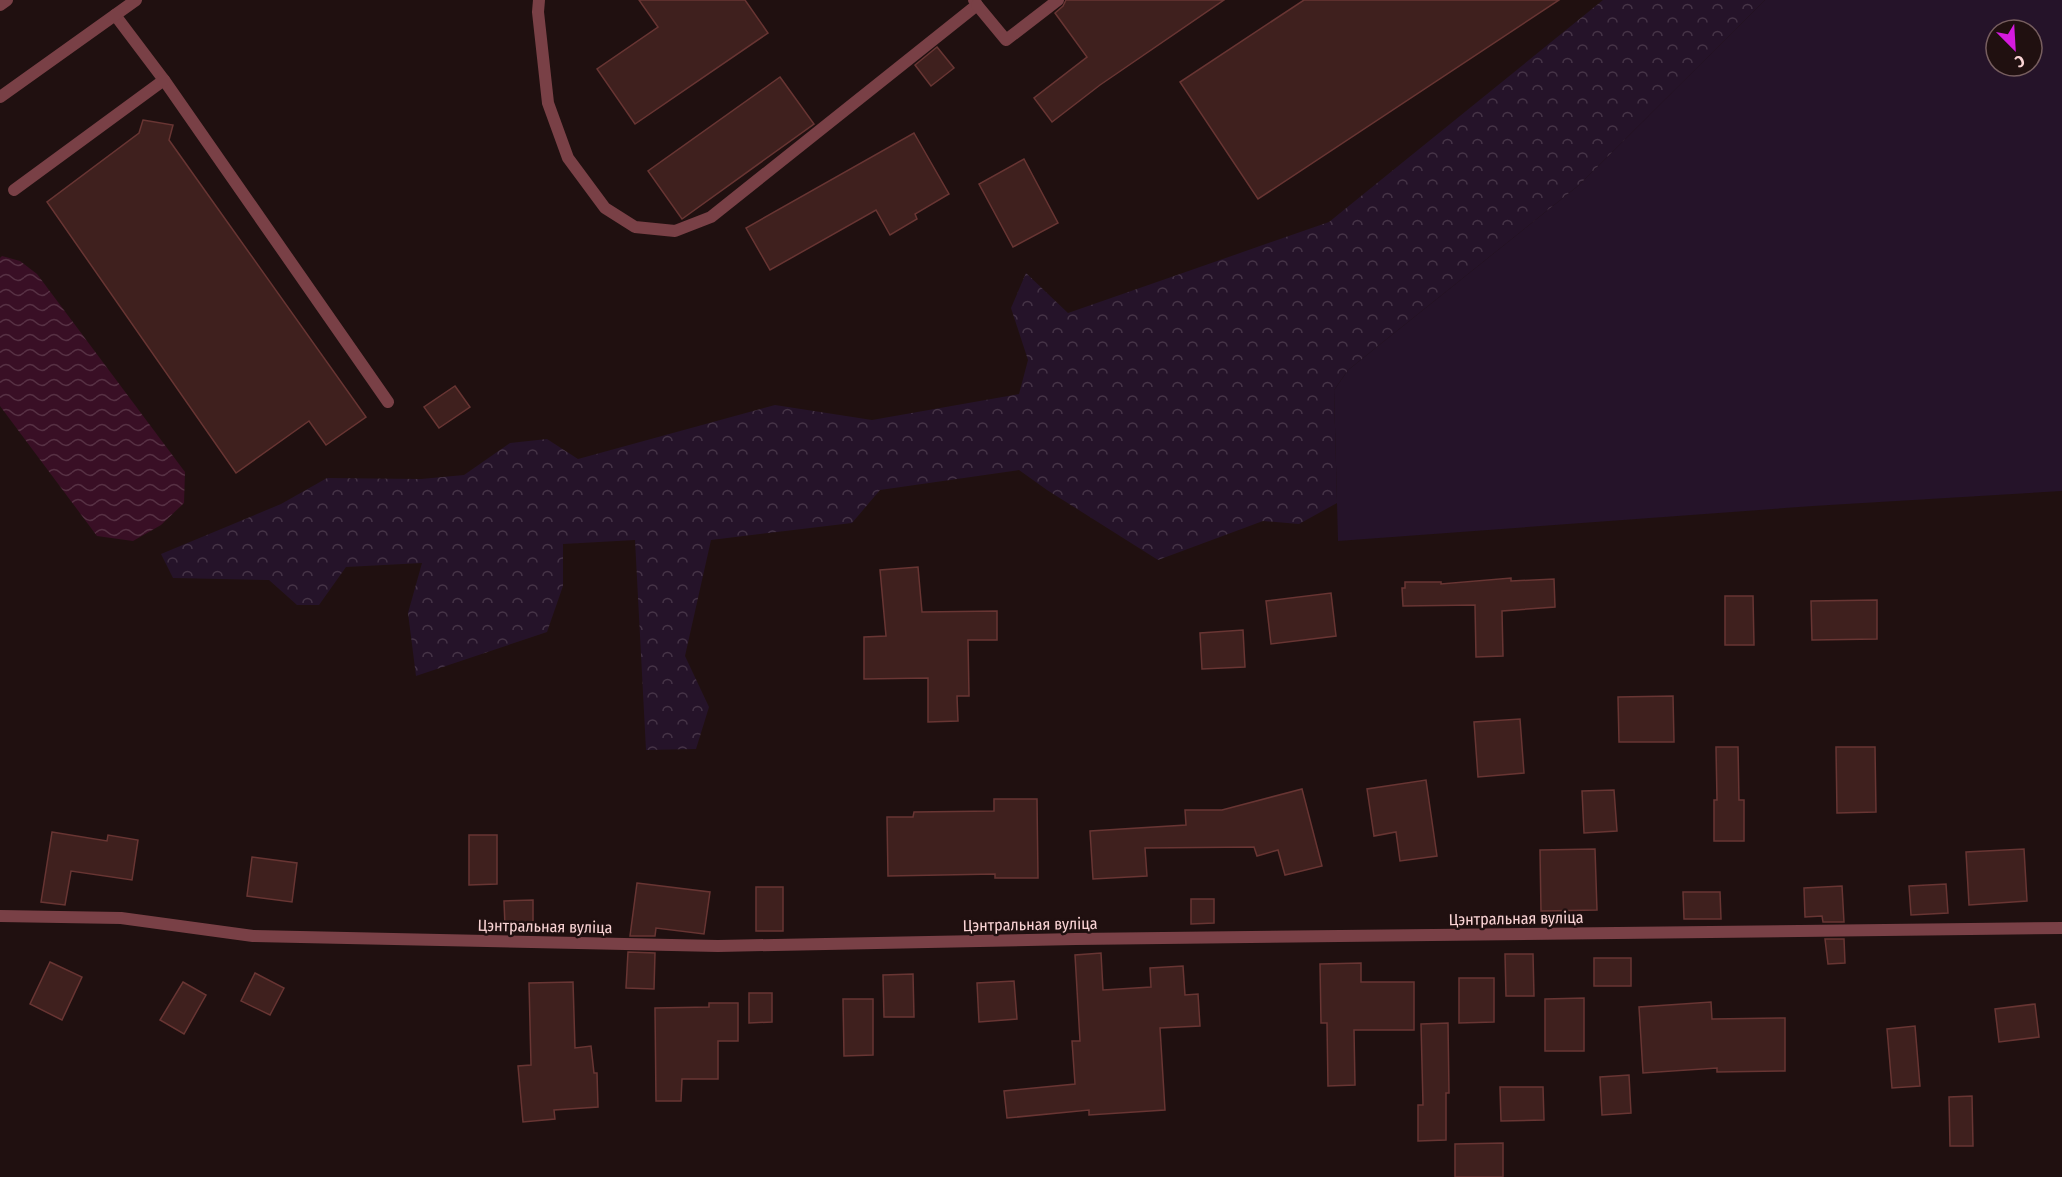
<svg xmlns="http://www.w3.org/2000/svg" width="2062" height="1177" font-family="'Fira Sans Condensed',sans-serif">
<defs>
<pattern id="forest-crowns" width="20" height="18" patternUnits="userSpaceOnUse" patternTransform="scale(1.5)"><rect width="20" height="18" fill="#251329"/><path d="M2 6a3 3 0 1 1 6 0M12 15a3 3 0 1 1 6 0" fill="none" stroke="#463447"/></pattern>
<pattern id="water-waves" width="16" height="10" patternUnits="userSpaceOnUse" patternTransform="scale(1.5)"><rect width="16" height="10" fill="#390f25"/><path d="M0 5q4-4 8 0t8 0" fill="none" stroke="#573144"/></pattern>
</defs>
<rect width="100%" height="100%" fill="#201010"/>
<path fill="#251329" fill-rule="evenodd" d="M 1765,0 L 2062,0 L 2062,491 L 1813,506 L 1338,541 L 1334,390 L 1348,370 L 1579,185 ZM 1996,30 L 2032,30 L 2032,66 L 1996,66 Z"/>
<path fill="url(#forest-crowns)" d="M 1603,0 L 1765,0 L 1579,185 L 1348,370 L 1334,390 L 1337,503 L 1299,524 L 1263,521 L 1158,560 L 1047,490 L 1019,470 L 880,490 L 852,523 L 711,540 L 685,656 L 709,707 L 696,749 L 646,750 L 635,540 L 563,544 L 563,586 L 547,632 L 416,676 L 408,613 L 422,563 L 346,567 L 319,605 L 297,605 L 269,580 L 173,578 L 161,554 L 281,504 L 327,478 L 421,479 L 464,475 L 510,443 L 547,439 L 578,459 L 775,405 L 872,420 L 1019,394 L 1028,360 L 1011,308 L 1026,273 L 1068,313 L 1329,222 Z"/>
<path fill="url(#water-waves)" d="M 2,256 L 20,261 L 37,274 L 185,472 L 184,503 L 161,525 L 133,541 L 97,536 L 0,406 L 0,258 Z"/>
<g fill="#3f201e" stroke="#683533" stroke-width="1.5">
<path d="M 639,0 L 745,0 L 768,33 L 635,124 L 597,69 L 658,27 Z"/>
<path d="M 1066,0 L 1224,0 L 1100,85 L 1052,122 L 1034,98 L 1087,57 L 1055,13 L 1063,6 Z"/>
<path d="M 1304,0 L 1559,0 L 1258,199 L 1180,82 Z"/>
<path d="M 937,47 L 954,68 L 931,86 L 915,65 Z"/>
<path d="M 780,77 L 814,124 L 682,219 L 648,171 Z"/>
<path d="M 143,120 L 173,125 L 169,140 L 366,417 L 326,445 L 309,421 L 236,473 L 47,202 L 139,133 Z"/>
<path d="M 914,133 L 949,194 L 915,214 L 917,219 L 890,235 L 876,210 L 770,270 L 746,228 Z"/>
<path d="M 1024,159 L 1058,223 L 1013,247 L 979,184 Z"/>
<path d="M 455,386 L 470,407 L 439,428 L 424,407 Z"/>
<path d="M 918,567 L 922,612 L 997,611 L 997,640 L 968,640 L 969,696 L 957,696 L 958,721 L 928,722 L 928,678 L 864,679 L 864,637 L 886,636 L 880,570 Z"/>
<path d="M 1511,578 L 1511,581 L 1554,579 L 1555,607 L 1502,611 L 1503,656 L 1476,657 L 1475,605 L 1403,606 L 1402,588 L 1405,588 L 1405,582 L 1441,582 L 1441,584 Z"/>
<path d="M 1331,593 L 1336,636 L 1271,644 L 1266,601 Z"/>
<path d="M 1725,596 L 1753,596 L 1754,645 L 1725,645 Z"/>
<path d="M 1877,600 L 1877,639 L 1812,640 L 1811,601 Z"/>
<path d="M 1243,630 L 1245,667 L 1202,669 L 1200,633 Z"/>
<path d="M 1673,696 L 1674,742 L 1619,742 L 1618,697 Z"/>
<path d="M 1520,719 L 1524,773 L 1478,777 L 1474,722 Z"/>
<path d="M 1716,747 L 1738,747 L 1739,800 L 1744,800 L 1744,841 L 1714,841 L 1714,800 L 1717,800 Z"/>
<path d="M 1836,747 L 1875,747 L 1876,812 L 1837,813 Z"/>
<path d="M 1426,780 L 1437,856 L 1400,861 L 1396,832 L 1374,836 L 1367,789 Z"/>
<path d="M 1302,789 L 1322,866 L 1285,875 L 1278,850 L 1257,856 L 1254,847 L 1145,848 L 1147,876 L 1093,879 L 1090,831 L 1186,825 L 1185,810 L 1222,810 Z"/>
<path d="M 1614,790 L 1617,831 L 1584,833 L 1582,791 Z"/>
<path d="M 994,799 L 1037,799 L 1038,878 L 995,878 L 995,874 L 888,876 L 887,817 L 913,817 L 914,812 L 994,811 Z"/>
<path d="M 52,832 L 107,841 L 108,835 L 138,840 L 132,880 L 71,871 L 65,905 L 41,902 Z"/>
<path d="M 469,835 L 497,835 L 497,884 L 469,885 Z"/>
<path d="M 1595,849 L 1597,910 L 1541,911 L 1540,850 Z"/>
<path d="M 2024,849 L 2027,901 L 1969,905 L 1966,852 Z"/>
<path d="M 252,857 L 297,863 L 292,902 L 247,896 Z"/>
<path d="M 637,883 L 710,892 L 704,934 L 656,928 L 655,936 L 630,936 Z"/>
<path d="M 1946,884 L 1948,913 L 1911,915 L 1909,886 Z"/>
<path d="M 1842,886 L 1844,922 L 1823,922 L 1822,916 L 1805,917 L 1804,888 Z"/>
<rect x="756" y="887" width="27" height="44"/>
<path d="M 1683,892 L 1720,892 L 1721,919 L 1684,919 Z"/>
<path d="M 1191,899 L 1214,899 L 1214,923 L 1191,924 Z"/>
<path d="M 533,900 L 533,925 L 505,926 L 504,901 Z"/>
<path d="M 1825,939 L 1844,939 L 1845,963 L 1828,964 Z"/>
<path d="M 628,952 L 655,953 L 654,989 L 626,988 Z"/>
<path d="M 1101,953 L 1103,990 L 1151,987 L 1150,968 L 1183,966 L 1185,995 L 1198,994 L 1200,1026 L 1160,1028 L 1165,1110 L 1089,1115 L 1089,1110 L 1007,1118 L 1004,1091 L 1075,1084 L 1072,1041 L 1080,1041 L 1075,955 Z"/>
<path d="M 1505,954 L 1533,954 L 1534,996 L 1506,996 Z"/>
<rect x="1594" y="958" width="37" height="28"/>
<path d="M 50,962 L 82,977 L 62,1020 L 30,1004 Z"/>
<path d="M 1361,963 L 1361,982 L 1414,982 L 1414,1030 L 1354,1030 L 1355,1085 L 1328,1086 L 1327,1023 L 1321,1023 L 1320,964 Z"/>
<path d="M 255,973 L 284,988 L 270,1015 L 241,1001 Z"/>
<path d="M 913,974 L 914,1017 L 884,1017 L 883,975 Z"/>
<path d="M 1459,978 L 1494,978 L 1494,1022 L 1459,1023 Z"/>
<path d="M 1014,981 L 1017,1019 L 979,1022 L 977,983 Z"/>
<path d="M 183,982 L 206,995 L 184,1034 L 160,1020 Z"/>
<path d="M 573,982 L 575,1048 L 591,1046 L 594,1073 L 597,1073 L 598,1107 L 554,1110 L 555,1119 L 523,1122 L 518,1066 L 531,1065 L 529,983 Z"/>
<path d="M 749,993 L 772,993 L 772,1022 L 749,1023 Z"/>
<path d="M 1584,998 L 1584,1051 L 1545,1051 L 1545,999 Z"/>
<path d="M 843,999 L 873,999 L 873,1055 L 844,1056 Z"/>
<path d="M 1711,1002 L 1712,1019 L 1785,1018 L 1785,1071 L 1717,1072 L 1717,1068 L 1643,1073 L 1639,1007 Z"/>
<path d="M 709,1003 L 738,1003 L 738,1041 L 718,1041 L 718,1079 L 682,1079 L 681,1101 L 656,1101 L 655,1008 L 709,1007 Z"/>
<path d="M 2035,1004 L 2039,1037 L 1999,1042 L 1995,1009 Z"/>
<path d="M 1448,1023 L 1449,1093 L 1446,1093 L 1446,1140 L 1418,1141 L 1418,1105 L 1423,1105 L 1421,1024 Z"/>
<path d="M 1915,1026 L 1920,1086 L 1892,1088 L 1887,1029 Z"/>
<path d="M 1629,1075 L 1631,1113 L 1602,1115 L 1600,1077 Z"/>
<path d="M 1500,1087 L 1543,1087 L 1544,1120 L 1501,1121 Z"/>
<path d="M 1972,1096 L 1973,1146 L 1950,1146 L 1949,1097 Z"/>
<path d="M 1503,1143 L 1503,1177 L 1455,1177 L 1455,1144 Z"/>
</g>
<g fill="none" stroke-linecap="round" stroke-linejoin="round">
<g stroke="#794046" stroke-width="12">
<path d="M 539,0 L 538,12 L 548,103 L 568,158 L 605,208 L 635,227 L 675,231 L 711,217 L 977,5 L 974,0"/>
<path d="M 0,5 L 7,0"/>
<path d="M 977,5 L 1006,40 L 1058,0"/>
<path d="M 115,15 L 164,80 L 388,402"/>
<path d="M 14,190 L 164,80"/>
</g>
<g stroke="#794046" stroke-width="12">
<path d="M 0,97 L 136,0"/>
<path d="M 0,916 L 121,918 L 253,936 L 718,946 L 1076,939 L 2062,928"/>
</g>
</g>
<g text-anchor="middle" stroke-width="5" stroke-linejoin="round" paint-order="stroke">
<g font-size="16" fill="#fad4d5" stroke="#201010">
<text transform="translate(1516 918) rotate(-1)" y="6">Цэнтральная вуліца</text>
<text transform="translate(1030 924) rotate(-1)" y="6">Цэнтральная вуліца</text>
<text transform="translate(545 926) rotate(1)" y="6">Цэнтральная вуліца</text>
</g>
</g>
<g transform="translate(2014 48) rotate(156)"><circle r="28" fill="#201010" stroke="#775e5f" stroke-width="1.5"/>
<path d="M0-4.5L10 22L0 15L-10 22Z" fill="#d51adf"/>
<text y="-9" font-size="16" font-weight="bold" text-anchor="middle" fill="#fad4d5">С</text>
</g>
</svg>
